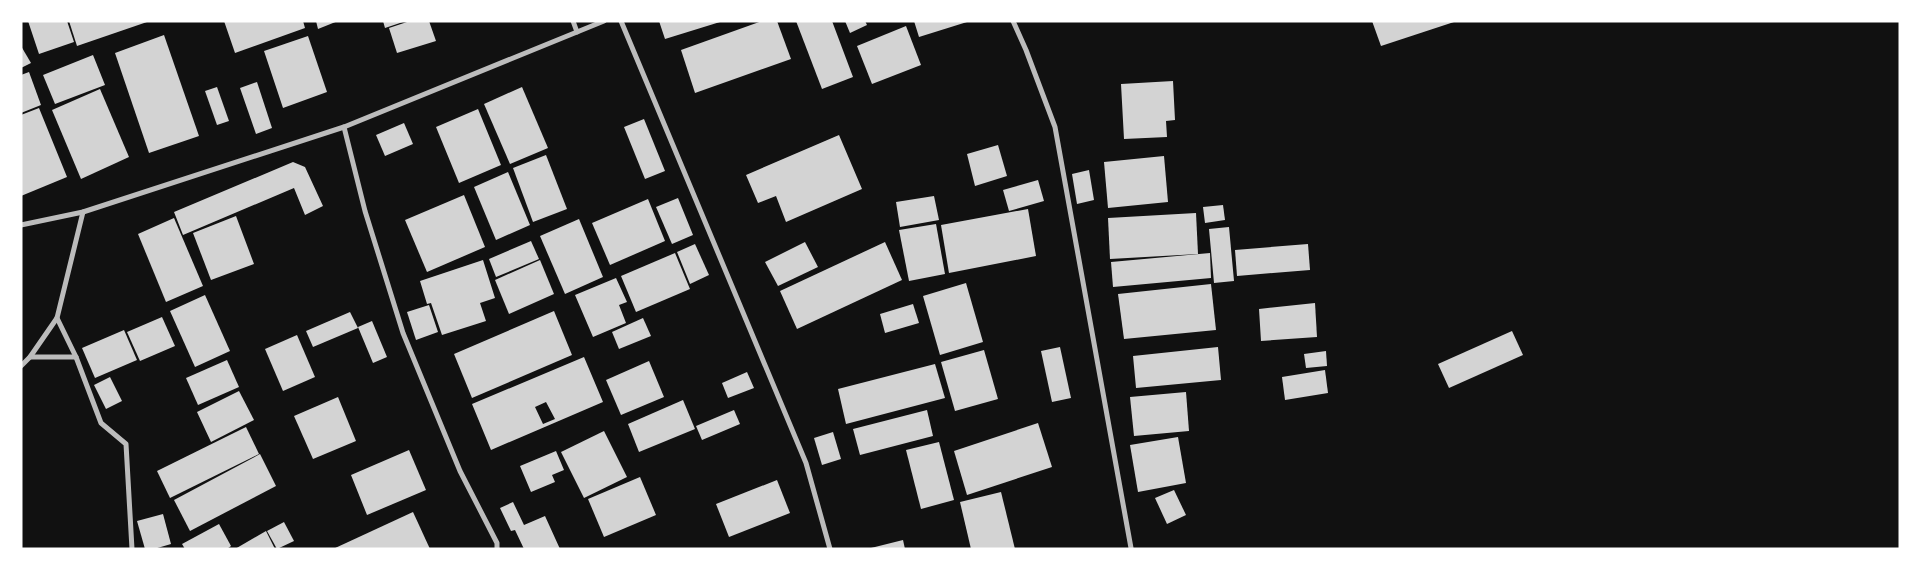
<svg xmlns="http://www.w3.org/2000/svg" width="1921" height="570" font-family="Poppins,sans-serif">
<rect width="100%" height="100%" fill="#111"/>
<g fill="#d3d3d3" fill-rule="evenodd">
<path d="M 28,21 L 67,21 L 74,42 L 39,54 Z"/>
<path d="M 69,21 L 147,21 L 147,22 L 77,46 Z"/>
<path d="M 224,21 L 303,21 L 305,28 L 235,53 Z"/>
<path d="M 316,21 L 338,21 L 318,29 Z"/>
<path d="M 383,21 L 403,21 L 403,22 L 385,28 Z"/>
<path d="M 410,21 L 429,21 L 436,41 L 397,53 L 389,28 Z"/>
<path d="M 659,21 L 720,21 L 720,22 L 665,39 Z"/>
<path d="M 762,21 L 777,21 L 791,59 L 695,93 L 681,50 Z"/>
<path d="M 796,21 L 832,21 L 853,77 L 822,89 Z"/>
<path d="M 845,21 L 865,21 L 867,25 L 850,33 Z"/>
<path d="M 914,21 L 967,21 L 967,22 L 919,37 Z"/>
<path d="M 1372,21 L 1454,21 L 1454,22 L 1381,46 Z"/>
<path d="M 906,26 L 921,65 L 872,84 L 857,46 Z"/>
<path d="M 164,35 L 199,136 L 149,153 L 115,53 Z"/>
<path d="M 308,36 L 327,92 L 283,108 L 264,51 Z"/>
<path d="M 21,46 L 31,63 L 21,68 Z"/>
<path d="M 93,55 L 105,85 L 55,104 L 43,75 Z"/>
<path d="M 29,72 L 41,105 L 21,113 L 21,75 Z"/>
<path d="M 1173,81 L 1175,120 L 1166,121 L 1167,137 L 1124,139 L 1121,84 Z"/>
<path d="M 257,82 L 272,128 L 256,134 L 240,88 Z"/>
<path d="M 217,87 L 229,121 L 217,125 L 205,91 Z"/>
<path d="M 522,87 L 548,148 L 510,164 L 484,104 Z"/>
<path d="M 100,89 L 129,157 L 81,179 L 52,110 Z"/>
<path d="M 39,108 L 67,177 L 21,196 L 21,115 Z"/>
<path d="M 478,109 L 501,165 L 459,183 L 436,127 Z"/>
<path d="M 644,119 L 665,171 L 645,179 L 624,127 Z"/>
<path d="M 404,123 L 413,144 L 385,156 L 376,135 Z"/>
<path d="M 839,135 L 862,189 L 786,222 L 776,196 L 758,203 L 746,175 Z"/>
<path d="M 998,145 L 1007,176 L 975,186 L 967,154 Z"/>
<path d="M 546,155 L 567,209 L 533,222 L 513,168 Z"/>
<path d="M 1164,156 L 1168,202 L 1108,208 L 1104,162 Z"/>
<path d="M 293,162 L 305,167 L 323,206 L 305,215 L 294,188 L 183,235 L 174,212 Z"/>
<path d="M 1089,170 L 1094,200 L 1077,204 L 1072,174 Z"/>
<path d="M 508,172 L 530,225 L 496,240 L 474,187 Z"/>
<path d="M 1038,180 L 1044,201 L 1009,211 L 1003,190 Z"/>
<path d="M 464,195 L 485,247 L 427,272 L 405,220 Z"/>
<path d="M 934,196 L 939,220 L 900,227 L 896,202 Z"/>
<path d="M 678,198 L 693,235 L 672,244 L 656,207 Z"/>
<path d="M 648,199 L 665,241 L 610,265 L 592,223 Z"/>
<path d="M 1223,205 L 1225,220 L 1205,223 L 1203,207 Z"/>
<path d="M 1028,209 L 1036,256 L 949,273 L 941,225 Z"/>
<path d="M 1196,213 L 1198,254 L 1110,259 L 1108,218 Z"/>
<path d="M 236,216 L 254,264 L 211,280 L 193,233 Z"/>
<path d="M 174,218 L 203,286 L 166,302 L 138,234 Z"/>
<path d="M 579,219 L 603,277 L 565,294 L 540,236 Z"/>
<path d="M 936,224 L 945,274 L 909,281 L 899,230 Z"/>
<path d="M 1229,227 L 1234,281 L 1214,283 L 1209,229 Z"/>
<path d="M 531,241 L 539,259 L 496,277 L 489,259 Z"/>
<path d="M 805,242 L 818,267 L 778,286 L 765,262 Z"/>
<path d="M 885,242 L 902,280 L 797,329 L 780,291 Z"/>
<path d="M 695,244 L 709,275 L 690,284 L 677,252 Z"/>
<path d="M 1308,244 L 1310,270 L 1237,276 L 1235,250 Z"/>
<path d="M 675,253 L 690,289 L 636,312 L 621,276 Z"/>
<path d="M 1210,253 L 1211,278 L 1113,287 L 1111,262 Z"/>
<path d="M 483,260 L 495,298 L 480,303 L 486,321 L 442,335 L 431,303 L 427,304 L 420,281 Z"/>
<path d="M 540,260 L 554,294 L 509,314 L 495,280 Z"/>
<path d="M 616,278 L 627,302 L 619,305 L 626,323 L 593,337 L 575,295 Z"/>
<path d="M 966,283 L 983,342 L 940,355 L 923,296 Z"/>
<path d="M 1211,284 L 1216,330 L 1124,339 L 1118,294 Z"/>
<path d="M 205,295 L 230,351 L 195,367 L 170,311 Z"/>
<path d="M 1315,303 L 1317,337 L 1261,341 L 1259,309 Z"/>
<path d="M 913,304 L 919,323 L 885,333 L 880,314 Z"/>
<path d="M 429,305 L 438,332 L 416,340 L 407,312 Z"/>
<path d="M 554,311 L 572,355 L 472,398 L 454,354 Z"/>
<path d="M 350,312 L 358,328 L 313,347 L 306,331 Z"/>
<path d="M 162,317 L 175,346 L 140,361 L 127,332 Z"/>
<path d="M 643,318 L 651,336 L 619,349 L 612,332 Z"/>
<path d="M 372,321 L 387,357 L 373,363 L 358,327 Z"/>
<path d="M 124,330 L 137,360 L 95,378 L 82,348 Z"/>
<path d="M 1512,331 L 1523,355 L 1449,388 L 1438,364 Z"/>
<path d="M 297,335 L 315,377 L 283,391 L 265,349 Z"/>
<path d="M 1060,347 L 1071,398 L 1052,402 L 1041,351 Z"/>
<path d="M 1218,347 L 1221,380 L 1136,388 L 1133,356 Z"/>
<path d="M 984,350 L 998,399 L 955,411 L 941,362 Z"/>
<path d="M 1326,351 L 1327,366 L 1306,368 L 1304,354 Z"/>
<path d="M 584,357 L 603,402 L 491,450 L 472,404 ZM 546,402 L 555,419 L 543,424 L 535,407 Z"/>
<path d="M 227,360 L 239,387 L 198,405 L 186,378 Z"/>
<path d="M 649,361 L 664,397 L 621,415 L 606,380 Z"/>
<path d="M 935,364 L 945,398 L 846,424 L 838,389 Z"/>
<path d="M 1325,370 L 1328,393 L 1285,400 L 1282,377 Z"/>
<path d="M 747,372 L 754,388 L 728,398 L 722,383 Z"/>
<path d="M 110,377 L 122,401 L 106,409 L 94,385 Z"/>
<path d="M 239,391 L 254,420 L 211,442 L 197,412 Z"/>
<path d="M 1186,392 L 1189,431 L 1134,436 L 1130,397 Z"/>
<path d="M 338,397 L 356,441 L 313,459 L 294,416 Z"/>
<path d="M 683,400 L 695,429 L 639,452 L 628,424 Z"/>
<path d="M 734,410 L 740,424 L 702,440 L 696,426 Z"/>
<path d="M 927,410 L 933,436 L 860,455 L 853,429 Z"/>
<path d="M 1038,423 L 1052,467 L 967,495 L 954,451 Z"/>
<path d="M 246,427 L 259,454 L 170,498 L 157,471 Z"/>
<path d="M 604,431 L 627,477 L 584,498 L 561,452 Z"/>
<path d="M 833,432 L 841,459 L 822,465 L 814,438 Z"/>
<path d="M 1178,437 L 1186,483 L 1138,492 L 1130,445 Z"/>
<path d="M 939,442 L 954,500 L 921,509 L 906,450 Z"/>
<path d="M 409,450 L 426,490 L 367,515 L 351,475 Z"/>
<path d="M 556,451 L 564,470 L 552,475 L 555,482 L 531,492 L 520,466 Z"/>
<path d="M 260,454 L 276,486 L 190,531 L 174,500 Z"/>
<path d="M 640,477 L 656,515 L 604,537 L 588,499 Z"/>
<path d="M 777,480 L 790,513 L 729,537 L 716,504 Z"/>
<path d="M 1174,490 L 1186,515 L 1167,524 L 1155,498 Z"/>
<path d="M 1001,492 L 1015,549 L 971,549 L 960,502 Z"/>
<path d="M 513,502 L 524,525 L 545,516 L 560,549 L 524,549 L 515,530 L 511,531 L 500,508 Z"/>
<path d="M 413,512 L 430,549 L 333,549 Z"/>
<path d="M 163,514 L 171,544 L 154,549 L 145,549 L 137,521 Z"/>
<path d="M 284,522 L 294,541 L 277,549 L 267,531 Z"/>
<path d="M 219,524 L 231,546 L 227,549 L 185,549 L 182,544 Z"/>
<path d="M 266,531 L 275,549 L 235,549 Z"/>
<path d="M 903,540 L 905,549 L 871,549 L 871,548 Z"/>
</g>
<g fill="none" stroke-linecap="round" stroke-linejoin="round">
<g stroke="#bcbcbc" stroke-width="5">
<path d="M 573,21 L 577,32"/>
<path d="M 621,21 L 806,463 L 830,549"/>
<path d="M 1013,21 L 1026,50 L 1055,127 L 1131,548"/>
<path d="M 344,127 L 365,211 L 403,333 L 460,471 L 497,543 L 497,549"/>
<path d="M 21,225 L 83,212 L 344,127 L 604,21"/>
<path d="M 57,318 L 76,357 L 101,423 L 126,444 L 132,549"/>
<path d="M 30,357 L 76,357"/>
<path d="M 21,366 L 30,357 L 57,318 L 83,212"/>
</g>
</g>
<rect width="1921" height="570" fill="none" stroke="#ffffff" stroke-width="45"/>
</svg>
